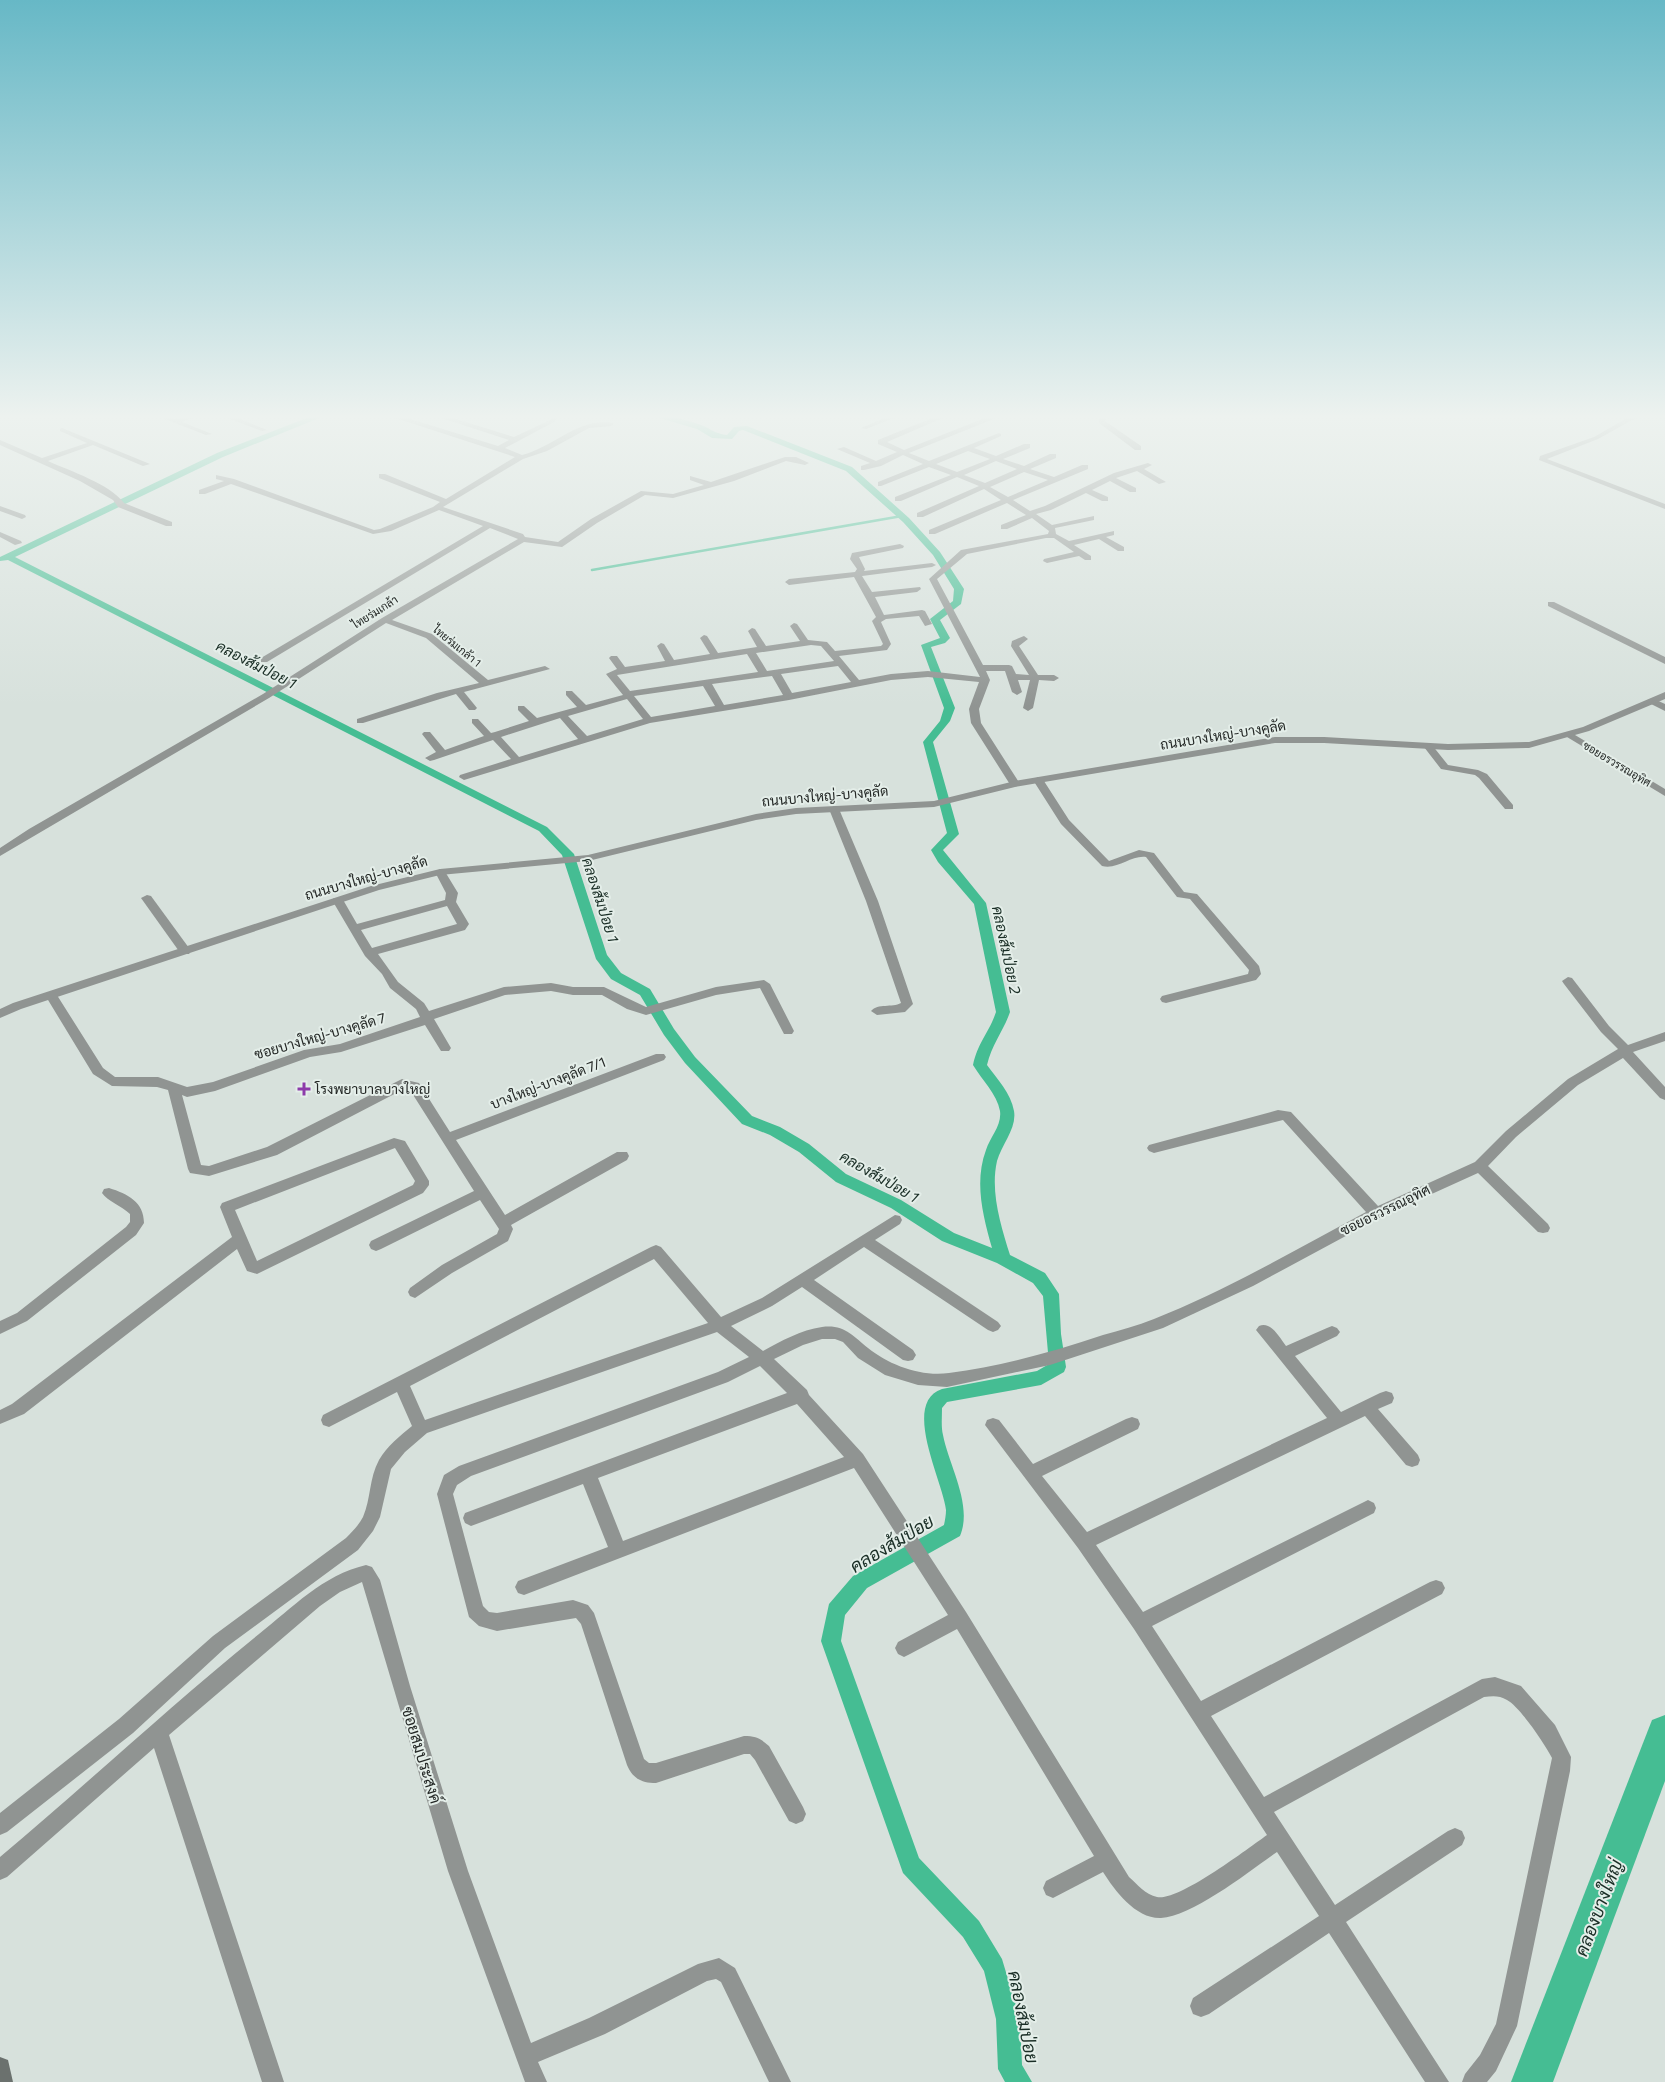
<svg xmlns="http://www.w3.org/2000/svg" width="1665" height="2082" font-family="Commissioner,Sarabun,sans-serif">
<rect width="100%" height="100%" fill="#d7e1dc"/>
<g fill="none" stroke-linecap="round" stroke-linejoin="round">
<path stroke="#45bd93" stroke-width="2.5" d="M 592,570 L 902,516"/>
<path fill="#45bd93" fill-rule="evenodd" d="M 317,414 L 329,414 L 223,457 L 15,557 L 547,827 L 574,854 L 607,955 L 621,973 L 650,989 L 674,1029 L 695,1057 L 752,1116 L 780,1127 L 809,1144 L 846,1174 L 901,1200 L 954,1233 L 992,1248 C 983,1216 974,1182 986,1150 C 990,1137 1002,1126 1000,1111 C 997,1094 982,1080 973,1065 C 978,1042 989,1033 996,1012 L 974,904 L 938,862 L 931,850 L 947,833 L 923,742 L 940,721 L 944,708 L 921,645 L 940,638 L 930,619 L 953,601 L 954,589 L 933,555 L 903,522 L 846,471 L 743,430 L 739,431 L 732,439 L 712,438 L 697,429 L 646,414 C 665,414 684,419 701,425 C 711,429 716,434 727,435 L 734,427 L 747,426 L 852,467 L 909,518 L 940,552 L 964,589 L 961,604 L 940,620 L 950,638 L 945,643 L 931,647 L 955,708 L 950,721 L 933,742 L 959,834 L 943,850 L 986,903 L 1010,1012 C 1003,1032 992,1044 987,1065 C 997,1079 1011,1093 1014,1111 C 1017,1128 1002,1144 997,1161 C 990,1192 1001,1226 1010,1255 L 1045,1273 L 1059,1294 L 1061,1334 L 1066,1367 L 1064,1372 L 1041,1385 L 947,1402 L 942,1408 C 942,1417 941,1427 943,1435 C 949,1466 973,1505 960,1536 L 867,1588 L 845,1615 L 841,1641 L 919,1858 L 979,1921 L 1002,1959 L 1020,2019 L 1022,2065 L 1032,2082 L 1005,2082 L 998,2069 L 996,2019 L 984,1971 L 963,1937 L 903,1873 L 821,1641 L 829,1604 L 853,1576 L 944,1525 C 945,1520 946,1515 946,1510 C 943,1481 901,1403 942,1389 L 1037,1371 L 1049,1364 L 1043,1296 L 1033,1283 L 997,1263 L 942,1241 L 891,1208 L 836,1182 L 799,1152 L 770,1135 L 742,1124 L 685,1063 L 664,1035 L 640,995 L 611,979 L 596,959 L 562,855 L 539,831 L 8,560 L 0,561 L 0,557 L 217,453 Z"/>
<path fill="#45bd93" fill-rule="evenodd" d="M 1665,1715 L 1665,1781 L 1553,2082 L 1511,2082 L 1652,1720 Z"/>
<g fill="#909492" fill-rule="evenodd">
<path d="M 152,414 C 160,414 170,420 176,419 C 185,419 192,414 201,414 L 182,422 L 212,434 L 206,435 Z"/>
<path d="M 217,414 L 227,414 L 267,430 L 262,431 Z"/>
<path d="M 383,414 L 394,414 L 498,446 L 509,440 L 429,414 L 440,414 L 514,437 L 550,420 L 554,414 L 561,414 L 554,422 L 505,448 L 522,455 C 554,447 578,417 613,423 L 613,425 L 611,426 L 589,428 L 547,451 L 523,459 L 443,507 L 523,534 L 525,537 L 558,542 L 591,519 L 641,491 L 673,494 L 704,485 L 690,480 L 690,476 L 711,482 L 785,457 L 796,457 L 809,463 L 805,465 L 786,461 L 734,481 L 673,498 L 645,495 L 597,523 L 562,547 L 524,542 L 392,620 L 432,634 L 488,680 L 545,666 L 550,669 L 464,692 L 477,708 L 475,710 L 469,710 L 456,694 L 363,723 L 357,723 L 357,719 L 437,693 L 479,683 L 426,638 L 386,623 L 269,698 L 0,856 L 0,848 L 29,829 L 263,694 L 382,618 L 518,539 L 490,528 L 267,662 L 261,662 L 261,658 L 483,526 L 439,510 L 391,531 L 373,534 L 231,484 L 205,494 L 199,494 L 199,490 L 224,481 L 216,479 L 216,475 L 234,479 L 374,530 L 380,529 L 433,507 L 440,502 L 379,478 L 379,474 L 385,474 L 446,499 L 515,457 Z"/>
<path d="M 894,414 L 904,414 L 866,429 L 861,428 Z"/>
<path d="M 942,414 L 952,414 L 887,442 L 904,450 L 995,414 L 1002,414 L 1001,416 L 909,453 L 929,461 L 999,433 L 1001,434 L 1001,436 L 974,448 L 996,456 L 1024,444 L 1030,444 L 1030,448 L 1003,459 L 1024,466 L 1050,454 L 1056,454 L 1056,458 L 1030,469 L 1054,477 L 1082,465 L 1088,465 L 1088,469 L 1013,500 L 1030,511 L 1045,506 L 1114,473 L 1148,463 L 1152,465 L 1144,469 L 1166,482 L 1159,484 L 1137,471 L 1116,478 L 1136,488 L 1136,492 L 1130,492 L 1110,481 L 1092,490 L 1108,497 L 1108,501 L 1102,501 L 1086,493 L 1051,510 L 1036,514 L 1052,525 L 1094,516 L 1094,520 L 1055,528 L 1056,534 L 1069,541 L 1114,531 L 1114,535 L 1106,537 L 1124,547 L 1124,551 L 1118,551 L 1099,539 L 1074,545 L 1091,556 L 1091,560 L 1085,560 L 1079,556 L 1047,563 L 1043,561 L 1044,559 L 1074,552 L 1054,538 L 1046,538 L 967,554 L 937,579 L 983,665 L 1009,665 L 1012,666 L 1016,674 L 1029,675 L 1011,646 L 1012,641 L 1024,636 L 1028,639 L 1019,646 L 1038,675 L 1054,675 L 1059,678 L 1054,681 L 1039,680 L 1033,708 L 1028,711 L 1023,708 L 1030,680 L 1018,680 L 1022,692 L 1017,695 L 1012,692 L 1005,671 L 986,671 L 990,680 L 979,709 L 981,723 L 1020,784 L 1019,786 L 1011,786 L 971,723 L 969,709 L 979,682 L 928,677 L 891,680 L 789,700 L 650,723 L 464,780 L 459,777 L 460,775 L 511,759 L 493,740 L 434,760 L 430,761 L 425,758 L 436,752 L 422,734 L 424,732 L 430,732 L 445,750 L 484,736 L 472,723 L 472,719 L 478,719 L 491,733 L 495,732 L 529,721 L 518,710 L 518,706 L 524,706 L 537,718 L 577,707 L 566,695 L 566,691 L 572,691 L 586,705 L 623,695 L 606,674 L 617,669 L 609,658 L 611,656 L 617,656 L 625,667 L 665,661 L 657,646 L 661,643 L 664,644 L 674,660 L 710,654 L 700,638 L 704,635 L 707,636 L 718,653 L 757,647 L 748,631 L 752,628 L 755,629 L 766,646 L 800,641 L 790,626 L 794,623 L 797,624 L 808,640 L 827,642 L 835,651 L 881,646 L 883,644 L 872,621 L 876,617 L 854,577 L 789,585 L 785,582 L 789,579 L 855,572 L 857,569 L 850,559 L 852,553 L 900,544 L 904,546 L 903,548 L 859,557 L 865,569 L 864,571 L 932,563 L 936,565 L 932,567 L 862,576 L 872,592 L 920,587 L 921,589 L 917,592 L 875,597 L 884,615 L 922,610 L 925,611 L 932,624 L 925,626 L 919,616 L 886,619 L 881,622 L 891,644 L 887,650 L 839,656 L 859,680 L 891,674 L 928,671 L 980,677 L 929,579 L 961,550 L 1048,534 L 1049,531 L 1032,518 L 1007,529 L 1001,529 L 1001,525 L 1026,515 L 1007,503 L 935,534 L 929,534 L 929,530 L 1001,500 L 984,489 L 923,517 L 917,517 L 917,513 L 979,486 L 957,477 L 901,501 L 895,501 L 895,497 L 951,475 L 929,467 L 881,486 L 878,486 L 878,482 L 923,464 L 903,455 L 881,466 L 864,470 L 861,470 L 861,466 L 870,463 L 837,449 L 844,447 L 876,461 L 897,452 L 878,444 L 878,440 ZM 968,451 L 990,459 L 957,472 L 936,464 ZM 996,461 L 1017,469 L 985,483 L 964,475 ZM 1024,472 L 1048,480 L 1008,497 L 990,487 ZM 811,645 L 821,646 L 834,661 L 767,671 L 756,653 ZM 747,654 L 758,672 L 630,691 L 617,675 ZM 838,666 L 851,682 L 792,693 L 781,674 ZM 772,676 L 783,695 L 724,705 L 712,684 ZM 703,686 L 715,706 L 651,717 L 634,696 ZM 627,699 L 643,719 L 587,736 L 568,716 ZM 560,718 L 578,739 L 519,757 L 501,737 Z"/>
<path d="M 1100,414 L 1106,414 L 1105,421 L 1141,446 L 1141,450 L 1135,450 L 1099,423 Z"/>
<path d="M 1634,414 L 1643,414 L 1598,439 L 1547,459 L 1665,504 L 1665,509 L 1539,460 L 1540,456 L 1594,437 Z"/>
<path d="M 62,428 L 150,464 L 143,466 L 93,445 L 48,461 C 70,471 110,484 124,503 L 172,522 L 172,526 L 166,526 L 118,507 L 113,500 L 80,481 L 0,445 L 0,440 L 42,458 L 87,443 L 60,431 L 60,429 Z"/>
<path d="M 0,506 L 25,515 L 26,517 L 22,519 L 0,511 Z"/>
<path d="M 0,532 L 21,541 L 22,543 L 15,545 L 0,537 Z"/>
<path d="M 1548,602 L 1554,602 L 1665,657 L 1665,664 L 1548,606 Z"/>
<path d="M 1652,698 L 1665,704 L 1665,711 L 1649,703 L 1647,701 Z"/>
<path d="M 1570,732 L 1665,789 L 1665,796 L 1567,737 L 1565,735 Z"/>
<path d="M 1429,744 L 1432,745 L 1448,765 L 1478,770 L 1487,774 L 1513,805 L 1513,809 L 1505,809 L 1479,778 L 1475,775 L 1441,769 L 1424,747 Z"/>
<path d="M 1038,777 L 1042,778 L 1069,820 L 1109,861 L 1139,850 L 1154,853 L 1184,892 L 1197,894 L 1259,966 L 1261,974 L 1256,980 L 1252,981 L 1166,1003 L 1162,1002 L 1160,999 L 1162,996 L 1248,974 L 1249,970 L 1190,899 L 1177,897 L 1146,857 C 1131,855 1118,870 1102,866 L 1061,824 L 1033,780 Z"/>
<path d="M 834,806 L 839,809 L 878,901 L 913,1004 L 905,1012 L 877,1015 L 871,1011 C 878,1003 892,1008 901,1003 L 866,901 L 829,809 Z"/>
<path d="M 440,869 L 444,870 L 458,893 L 456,902 L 469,924 L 465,930 L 378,954 L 398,982 L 424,1003 L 429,1011 L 504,987 L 551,983 L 573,987 L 604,987 L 646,1007 L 716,987 L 764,980 L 770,984 L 794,1031 L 792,1034 L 784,1034 L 760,988 L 716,995 L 646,1015 L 627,1009 L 602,995 L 573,995 L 551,991 L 505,995 L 434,1019 L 451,1048 L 449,1051 L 441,1051 L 425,1025 L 341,1052 L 310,1057 L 215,1091 L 187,1097 L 182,1095 L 201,1165 L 209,1166 L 267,1147 L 402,1079 L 419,1083 L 450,1132 L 656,1054 L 664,1054 L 666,1057 L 664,1060 L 456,1140 L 505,1215 L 617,1152 L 627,1152 L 629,1156 L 627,1160 L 511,1225 L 513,1229 L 508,1241 L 452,1273 L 415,1298 L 410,1296 L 408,1292 L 410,1288 L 442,1265 L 497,1234 L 499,1229 L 480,1200 L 381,1249 L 376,1251 L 371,1249 L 369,1245 L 371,1241 L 474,1191 L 410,1090 L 404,1089 L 277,1155 L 209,1176 L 190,1173 L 188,1169 L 168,1090 L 157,1087 L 112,1086 L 93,1074 L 45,995 L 51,991 L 55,992 L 103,1068 L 115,1077 L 158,1077 L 187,1087 L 213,1082 L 304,1050 L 340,1044 L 420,1017 L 416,1009 L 390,988 L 382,974 L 365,956 L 332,900 L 334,898 L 342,898 L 357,924 L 445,900 L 446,893 L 435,872 ZM 447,906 L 457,924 L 372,948 L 361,930 Z"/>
<path d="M 147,895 L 151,896 L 189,948 L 191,951 L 189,954 L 181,954 L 141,898 Z"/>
<path d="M 1568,977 L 1572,978 L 1609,1026 L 1628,1045 L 1665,1032 L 1665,1041 L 1633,1052 L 1665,1087 L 1665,1100 L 1660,1098 L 1623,1058 L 1578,1085 L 1516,1137 L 1488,1166 L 1548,1224 L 1550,1228 L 1548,1232 L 1543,1233 L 1538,1232 L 1478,1173 L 1381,1217 L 1253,1286 L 1163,1328 L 1050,1365 L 947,1387 L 918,1385 L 885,1375 L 858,1358 L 843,1342 L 835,1339 L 822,1339 L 803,1345 L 774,1359 L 807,1390 L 809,1395 L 863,1454 L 966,1612 L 1129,1877 C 1137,1884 1146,1895 1157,1897 C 1178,1902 1247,1849 1267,1835 L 1134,1629 L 1078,1548 L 985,1425 L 987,1420 L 993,1418 L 999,1420 L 1033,1464 L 1126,1419 L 1132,1417 L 1138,1419 L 1140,1424 L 1138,1429 L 1042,1476 L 1087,1532 L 1327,1418 L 1256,1330 L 1259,1326 C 1271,1321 1279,1337 1286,1346 L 1327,1328 L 1332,1326 L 1337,1328 L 1340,1332 L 1337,1336 L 1295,1356 L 1341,1412 L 1380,1393 L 1386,1391 L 1392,1393 L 1394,1398 L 1392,1403 L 1378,1409 L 1418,1455 L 1420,1460 L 1418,1465 L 1412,1467 L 1406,1465 L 1365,1416 L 1096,1545 L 1143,1612 L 1362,1503 L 1368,1500 L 1374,1503 L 1376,1508 L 1374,1513 L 1152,1626 L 1201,1701 L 1430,1582 L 1436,1580 L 1442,1582 L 1445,1588 L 1442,1594 L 1211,1716 L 1264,1797 L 1482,1679 L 1495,1677 L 1521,1686 L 1555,1725 L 1571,1757 L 1570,1771 L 1517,2026 L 1496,2071 L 1487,2082 L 1462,2082 L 1465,2074 L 1480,2055 L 1496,2024 L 1552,1758 C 1545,1744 1520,1707 1507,1700 C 1499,1695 1492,1696 1484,1697 L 1274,1812 L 1335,1905 L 1448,1831 L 1455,1828 L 1462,1831 L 1465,1838 L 1462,1845 L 1346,1922 L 1449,2082 L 1425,2082 L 1329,1933 L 1209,2014 L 1201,2017 L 1193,2014 L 1190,2006 L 1193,1998 L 1319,1916 L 1277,1852 C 1251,1870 1192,1917 1161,1918 C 1136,1919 1115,1891 1103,1872 L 1053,1898 L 1046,1895 L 1043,1888 L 1046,1881 L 1094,1856 L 957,1629 L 910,1654 L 904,1657 L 898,1654 L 895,1648 L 898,1642 L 948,1615 L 854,1468 L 524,1595 L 518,1593 L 515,1587 L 518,1581 L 608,1547 L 583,1484 L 471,1526 L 465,1523 L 463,1518 L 465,1513 L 787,1393 L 760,1366 L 728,1382 L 471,1476 L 457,1485 L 453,1494 L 483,1606 L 489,1612 L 497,1613 L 573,1600 L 588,1605 L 594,1613 L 644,1759 L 649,1763 L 656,1763 L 744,1736 C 756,1736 760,1738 769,1746 L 803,1807 L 806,1814 L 803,1821 L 796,1824 L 789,1821 L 755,1760 L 750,1754 L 744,1754 L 656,1783 C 642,1783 633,1779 627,1765 L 581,1624 L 576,1618 L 497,1631 L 479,1626 L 469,1617 L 437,1494 L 444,1475 L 459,1466 L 718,1372 L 749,1357 L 717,1332 L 427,1433 L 405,1452 L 391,1469 L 380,1517 L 373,1531 L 358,1550 L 225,1648 L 133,1733 L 7,1832 L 0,1835 L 0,1813 L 119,1719 L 213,1636 L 346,1538 C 352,1532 359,1525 363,1517 C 371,1499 369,1478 379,1460 C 387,1446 400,1436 412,1426 L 397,1392 L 329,1427 L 323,1425 L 321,1420 L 323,1415 L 651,1247 L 656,1245 L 661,1247 L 721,1317 L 762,1298 L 895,1215 L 900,1216 L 902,1220 L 900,1224 L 875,1240 L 998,1322 L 1001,1326 L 998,1330 L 993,1332 L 988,1330 L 864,1247 L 814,1280 L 913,1350 L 916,1355 L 913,1360 L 908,1361 L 903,1360 L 802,1287 L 772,1306 L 731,1326 L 763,1351 C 781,1341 801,1330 822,1327 C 844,1324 853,1336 868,1348 C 889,1365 921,1377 949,1373 C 1001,1366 1053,1352 1103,1335 C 1120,1330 1137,1326 1154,1319 C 1227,1290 1297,1249 1366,1212 L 1283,1120 L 1154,1153 L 1149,1151 L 1147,1148 L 1149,1145 L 1278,1110 L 1291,1112 L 1378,1206 L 1475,1162 L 1506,1131 L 1568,1079 L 1618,1049 L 1601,1032 L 1564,984 L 1562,981 ZM 654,1259 L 708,1323 L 425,1420 L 410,1386 ZM 797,1404 L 844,1457 L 623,1541 L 598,1478 Z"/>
<path d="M 394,1138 L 405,1141 L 429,1181 L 429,1185 L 423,1193 L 257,1274 L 247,1271 L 237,1249 L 24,1414 L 0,1424 L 0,1410 L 12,1404 L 232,1237 L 220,1207 L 222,1203 ZM 395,1148 L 415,1181 L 413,1185 L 257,1261 L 235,1210 Z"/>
<path d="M 109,1188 C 128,1194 144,1202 144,1223 L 136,1235 L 27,1321 L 0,1334 L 0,1321 L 17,1313 L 126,1227 L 130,1222 L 130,1214 C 122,1206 107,1201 102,1193 L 104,1189 Z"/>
<path d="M 366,1565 L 372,1567 L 380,1580 L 410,1686 L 468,1871 L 531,2043 L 589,2018 L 698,1964 L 719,1958 L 735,1968 L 791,2082 L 769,2082 L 721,1982 L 716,1979 L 707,1981 L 605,2034 L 538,2062 L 547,2082 L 525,2082 L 448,1871 L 362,1582 L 340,1592 L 320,1606 L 169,1735 L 284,2082 L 262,2082 L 154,1748 L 7,1877 L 0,1880 L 0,1857 C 87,1784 170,1706 259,1634 C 292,1608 323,1575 366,1565 Z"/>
</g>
<path fill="#909492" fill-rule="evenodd" d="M 1665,692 L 1665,699 L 1589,731 L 1529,748 L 1448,750 L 1324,743 L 1275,743 L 1015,787 L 934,807 L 796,814 L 756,820 L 588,861 L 440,875 L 379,890 L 21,1009 L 0,1018 L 0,1009 L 13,1003 L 371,886 L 440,869 L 588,855 L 756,814 L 796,808 L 934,801 L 1015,781 L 1275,737 L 1324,737 L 1448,744 L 1529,742 L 1583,727 Z"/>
<path fill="#6b716e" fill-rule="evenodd" d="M 0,2057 L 8,2060 L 13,2082 L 0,2082 Z"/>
</g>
<linearGradient id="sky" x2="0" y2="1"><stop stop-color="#67b8c6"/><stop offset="0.59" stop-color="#edf2ef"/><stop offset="1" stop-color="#edf2ef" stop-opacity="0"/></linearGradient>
<rect width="1665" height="706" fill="url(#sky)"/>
<path fill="#8d3baa" stroke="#e4eee9" stroke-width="2" d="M301.5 1081.5h5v5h5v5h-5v5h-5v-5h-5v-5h5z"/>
<g text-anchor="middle" stroke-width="4" stroke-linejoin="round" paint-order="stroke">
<g font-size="11" fill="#242826" stroke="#e4eee9">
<text transform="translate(375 612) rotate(-32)" y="4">ไทยร่มเกล้า</text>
<text transform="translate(457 646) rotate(39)" y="4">ไทยร่มเกล้า 1</text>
<text transform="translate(1617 764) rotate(31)" y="4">ซอยอรวรรณอุทิศ</text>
</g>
<g font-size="14" fill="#242826" stroke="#e4eee9">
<text transform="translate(1223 735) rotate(-9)" y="5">ถนนบางใหญ่-บางคูลัด</text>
<text transform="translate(825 796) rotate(-5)" y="5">ถนนบางใหญ่-บางคูลัด</text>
<text transform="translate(366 878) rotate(-16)" y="5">ถนนบางใหญ่-บางคูลัด</text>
<text transform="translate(320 1036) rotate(-16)" y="5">ซอยบางใหญ่-บางคูลัด 7</text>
<text transform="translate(548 1083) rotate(-21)" y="5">บางใหญ่-บางคูลัด 7/1</text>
<text transform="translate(1385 1210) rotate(-26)" y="5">ซอยอรวรรณอุทิศ</text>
</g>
<g font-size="14" fill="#242826" stroke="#e4eee9" text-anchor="start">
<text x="315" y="1094">โรงพยาบาลบางใหญ่</text>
</g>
<g font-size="15" font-style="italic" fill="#1a2e26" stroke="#e4eee9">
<text transform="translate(256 665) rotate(27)" y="5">คลองส้มป่อย 1</text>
<text transform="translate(600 900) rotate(72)" y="5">คลองส้มป่อย 1</text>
<text transform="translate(1006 950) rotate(78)" y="5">คลองส้มป่อย 2</text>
<text transform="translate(879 1177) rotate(30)" y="5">คลองส้มป่อย 1</text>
</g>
<g font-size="16" fill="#242826" stroke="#e4eee9">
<text transform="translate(422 1755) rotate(73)" y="6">ซอยสมประสงค์</text>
</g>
<g font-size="18" font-style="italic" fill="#1a2e26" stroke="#e4eee9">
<text transform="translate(892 1544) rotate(-31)" y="6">คลองส้มป่อย</text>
<text transform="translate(1599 1908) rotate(-69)" y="6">คลองบางใหญ่</text>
<text transform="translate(1023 2017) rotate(79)" y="6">คลองส้มป่อย</text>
</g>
</g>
</svg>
